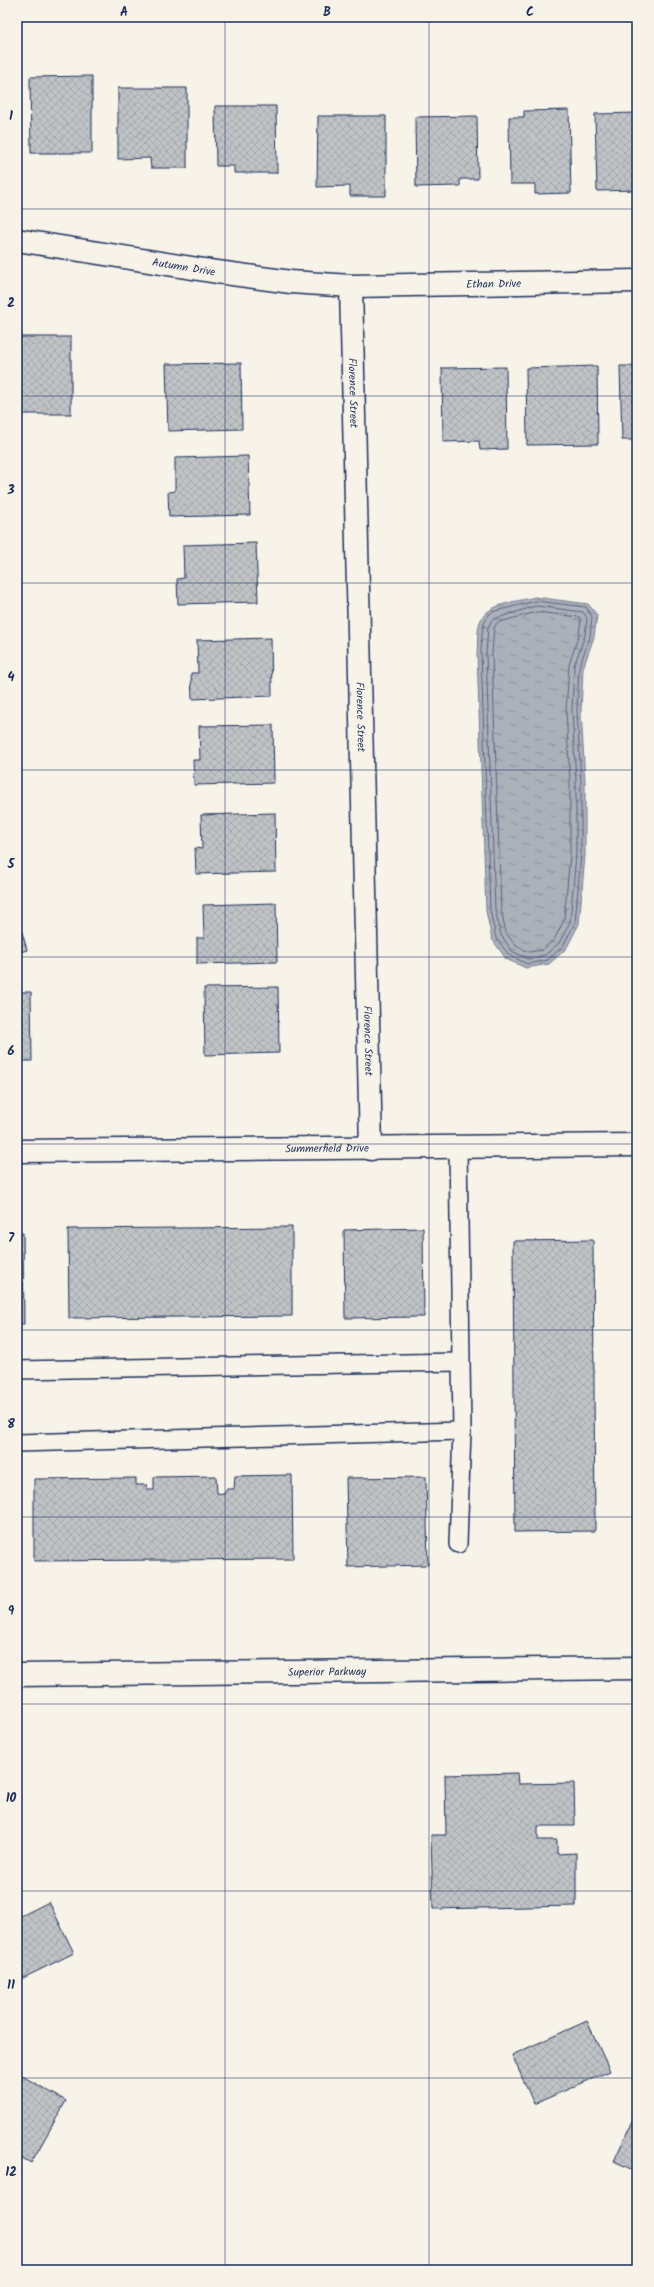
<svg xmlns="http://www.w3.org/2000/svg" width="654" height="2287" font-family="Kalam,sans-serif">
<defs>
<pattern id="water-ripples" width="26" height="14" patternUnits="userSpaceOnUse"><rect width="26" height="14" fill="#acb0b9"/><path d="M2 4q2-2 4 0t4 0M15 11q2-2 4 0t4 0" fill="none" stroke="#8b909a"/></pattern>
<pattern id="building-cross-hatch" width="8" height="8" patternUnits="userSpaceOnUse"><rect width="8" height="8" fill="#c0c3c5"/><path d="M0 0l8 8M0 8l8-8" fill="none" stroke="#a4a8ac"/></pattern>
</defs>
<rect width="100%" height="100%" fill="#f7f3e8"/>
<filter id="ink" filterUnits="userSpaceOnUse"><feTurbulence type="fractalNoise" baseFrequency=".025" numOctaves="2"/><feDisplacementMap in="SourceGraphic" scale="8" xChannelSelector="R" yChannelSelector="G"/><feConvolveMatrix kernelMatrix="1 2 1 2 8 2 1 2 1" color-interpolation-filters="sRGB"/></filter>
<g filter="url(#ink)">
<path fill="url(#water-ripples)" stroke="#727c95" d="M 535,597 L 588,604 L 597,615 L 594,637 L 583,668 L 581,711 L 585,781 L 585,856 L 579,924 L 566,949 L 549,964 L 526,968 L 506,959 L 492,939 L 486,911 L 477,653 C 478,644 477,634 479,625 C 484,603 517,602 535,597 Z"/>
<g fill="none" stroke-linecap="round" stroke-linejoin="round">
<g stroke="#556382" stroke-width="1">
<path d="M 536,601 L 586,607 L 592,617 L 590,637 L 579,667 L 577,710 L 581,781 L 581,855 L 575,923 L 563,946 L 548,960 L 527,964 L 509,955 L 496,938 L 490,910 L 481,653 C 482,639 480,622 492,612 Z"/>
<path d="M 536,606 L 583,612 L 587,618 L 585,635 L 574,666 L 572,710 L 576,781 L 576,855 L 570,922 L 559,943 L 545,955 L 528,959 L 512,951 L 501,935 L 495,910 L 486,654 L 488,627 L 492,620 Z"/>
<path d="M 537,612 L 579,617 L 581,620 L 579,634 L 569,665 L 566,710 L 570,781 L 570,855 L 564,920 L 554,940 L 542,950 L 529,952 L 516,946 L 506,933 L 501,909 L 492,654 L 494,628 L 497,623 Z"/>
</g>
</g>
<g fill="url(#building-cross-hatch)" stroke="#1b2f5e">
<path d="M 92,76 L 92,153 L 31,153 L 30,77 Z"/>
<path d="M 118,88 L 187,88 L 187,168 L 151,168 L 150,158 L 118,159 Z"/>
<path d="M 215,106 L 276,106 L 277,173 L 234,173 L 234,166 L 216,166 Z"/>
<path d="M 569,110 L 571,193 L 535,194 L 535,184 L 510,184 L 509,117 L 524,117 L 524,111 Z"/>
<path d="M 637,113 L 637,190 L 597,191 L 595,114 Z"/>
<path d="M 318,116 L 386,116 L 386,196 L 350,196 L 350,186 L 317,187 Z"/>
<path d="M 477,116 L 478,179 L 460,179 L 460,186 L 416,187 L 415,117 Z"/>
<rect x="17" y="337" width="54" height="77"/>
<path d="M 241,363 L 242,429 L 168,431 L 166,364 Z"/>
<path d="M 597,366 L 598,444 L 527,445 L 526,368 Z"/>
<path d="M 620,366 L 637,366 L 637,440 L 622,440 Z"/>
<path d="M 506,367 L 507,449 L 480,450 L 479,441 L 443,442 L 442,368 Z"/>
<path d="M 248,456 L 250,515 L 169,517 L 168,492 L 175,491 L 175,458 Z"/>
<path d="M 256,543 L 258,602 L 178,604 L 177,579 L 184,578 L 183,545 Z"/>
<path d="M 271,638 L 272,696 L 192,699 L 191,673 L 198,673 L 197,640 Z"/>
<path d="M 273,725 L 274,783 L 194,785 L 193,760 L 200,760 L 199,726 Z"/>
<path d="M 275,813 L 276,872 L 196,874 L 195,848 L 202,849 L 201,815 Z"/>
<path d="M 276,903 L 277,962 L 197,964 L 197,938 L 204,938 L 203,905 Z"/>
<path d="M 17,914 L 27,950 L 17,953 Z"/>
<path d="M 278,987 L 279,1053 L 205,1055 L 204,988 Z"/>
<path d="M 17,992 L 31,992 L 32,1061 L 17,1061 Z"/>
<path d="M 292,1227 L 292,1316 L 69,1318 L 68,1229 Z"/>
<path d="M 423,1228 L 424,1317 L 345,1318 L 344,1230 Z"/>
<path d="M 23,1233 L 24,1324 L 17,1324 L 17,1234 Z"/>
<path d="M 593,1240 L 595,1531 L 515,1532 L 513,1241 Z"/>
<path d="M 292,1475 L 293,1559 L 34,1561 L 34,1479 L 136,1478 L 136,1485 L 147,1485 L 147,1490 L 154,1490 L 154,1477 L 216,1476 L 217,1493 L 224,1494 L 227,1489 L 234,1489 L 235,1476 Z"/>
<path d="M 426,1477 L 428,1565 L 348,1567 L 346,1478 Z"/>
<path d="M 517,1773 L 518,1784 L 574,1783 L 575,1826 L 538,1826 L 538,1840 L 557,1840 L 557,1854 L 576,1853 L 576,1906 L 433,1909 L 431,1835 L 446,1835 L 445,1775 Z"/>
<path d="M 49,1902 L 74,1953 L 17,1981 L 17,1918 Z"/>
<path d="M 587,2021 L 610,2071 L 534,2104 L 512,2055 Z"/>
<path d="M 17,2073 L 66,2101 L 31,2163 L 17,2155 Z"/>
<path d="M 637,2111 L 637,2172 L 614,2161 Z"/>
</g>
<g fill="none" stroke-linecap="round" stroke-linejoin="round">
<defs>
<g id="service">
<path d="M 458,1147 L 462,1431 L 458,1544"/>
<path d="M 17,1370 L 460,1362"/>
<path d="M 17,1443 L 462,1431"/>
</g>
<g id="minor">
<path id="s1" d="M 17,240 L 217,272 L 291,282 L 351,286 L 637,281"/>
<path id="s2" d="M 351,286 L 371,1149"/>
<path id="s3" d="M 17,1151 L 637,1145"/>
<path id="s4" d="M 17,1675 L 637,1668"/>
</g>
</defs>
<use href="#service" stroke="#1b2f5e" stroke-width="20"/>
<use href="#minor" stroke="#1b2f5e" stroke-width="25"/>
<use href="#service" stroke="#f7f3e8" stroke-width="17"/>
<use href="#minor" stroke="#f7f3e8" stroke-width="22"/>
</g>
</g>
<path fill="none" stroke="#1b2f5e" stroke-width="1" stroke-opacity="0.55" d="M 225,17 L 225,2270M 429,17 L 429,2270M 17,209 L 637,209M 17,396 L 637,396M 17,583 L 637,583M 17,770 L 637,770M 17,957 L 637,957M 17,1144 L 637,1144M 17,1330 L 637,1330M 17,1517 L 637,1517M 17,1704 L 637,1704M 17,1891 L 637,1891M 17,2078 L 637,2078"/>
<g text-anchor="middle" stroke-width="3.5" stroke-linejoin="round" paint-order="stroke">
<g font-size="11" fill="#1b2f5e" stroke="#f7f3e8">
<text dy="4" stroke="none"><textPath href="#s1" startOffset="169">Autumn Drive</textPath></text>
<text dy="4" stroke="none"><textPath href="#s1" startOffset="480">Ethan Drive</textPath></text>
<text dy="4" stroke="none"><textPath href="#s2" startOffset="107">Florence Street</textPath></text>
<text dy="4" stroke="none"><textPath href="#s2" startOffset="431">Florence Street</textPath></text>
<text dy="4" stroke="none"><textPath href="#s2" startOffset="755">Florence Street</textPath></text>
<text dy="4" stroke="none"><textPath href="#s3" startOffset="310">Summerfield Drive</textPath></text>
<text dy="4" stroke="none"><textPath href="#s4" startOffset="310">Superior Parkway</textPath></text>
</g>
</g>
<rect width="654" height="2287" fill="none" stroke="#f7f3e8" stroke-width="44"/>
<rect x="22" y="22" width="610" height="2243" fill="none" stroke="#1b2f5e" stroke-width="1.5"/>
<g font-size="13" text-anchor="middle" font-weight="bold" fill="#1b2f5e">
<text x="124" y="16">A</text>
<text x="327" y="16">B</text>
<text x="530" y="16">C</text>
<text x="11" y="120">1</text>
<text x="11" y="307">2</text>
<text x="11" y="494">3</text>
<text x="11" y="681">4</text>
<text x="11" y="868">5</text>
<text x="11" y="1055">6</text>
<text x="11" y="1242">7</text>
<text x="11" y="1428">8</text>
<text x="11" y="1615">9</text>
<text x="11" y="1802">10</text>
<text x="11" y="1989">11</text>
<text x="11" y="2176">12</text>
</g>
</svg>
